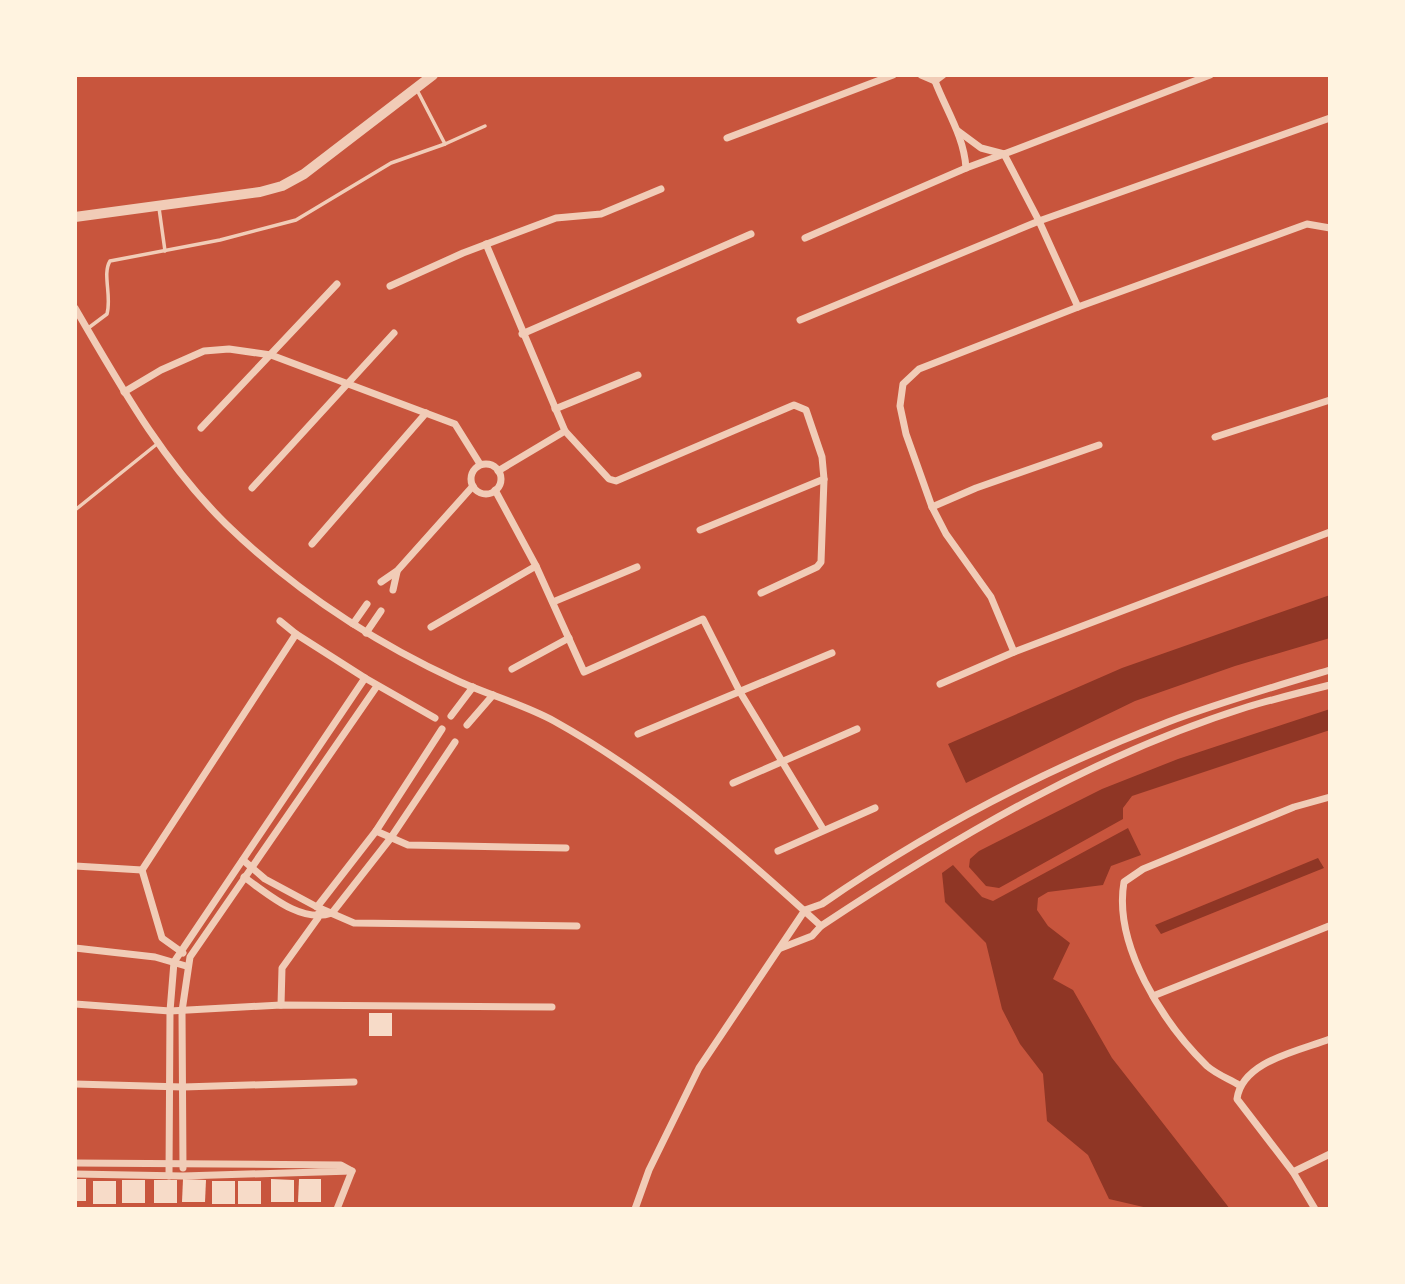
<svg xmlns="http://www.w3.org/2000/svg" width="1405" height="1284" font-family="'Work Sans',sans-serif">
<rect width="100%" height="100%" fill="#c8553d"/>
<g fill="#8f3625">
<path d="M 1330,595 L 1330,638 L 1235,666 L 1135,701 L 966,783 L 948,744 L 1122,668 Z"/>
<path d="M 1330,709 L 1330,730 L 1132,796 L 1123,808 L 1123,819 L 999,888 L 986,886 L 969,867 L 970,859 L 979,851 L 1102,789 L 1178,759 Z"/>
<path d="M 1128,828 L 1141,855 L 1111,866 L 1103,885 L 1048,892 L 1038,898 L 1037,910 L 1048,926 L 1070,943 L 1053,979 L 1073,990 L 1112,1058 L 1230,1209 L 1152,1209 L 1109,1199 L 1088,1155 L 1047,1121 L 1043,1074 L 1020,1044 L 1002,1009 L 986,943 L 945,902 L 942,873 L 953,865 L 982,897 L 993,901 Z"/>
<path d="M 1318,858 L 1324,868 L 1161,934 L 1155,925 Z"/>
</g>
<g fill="#f7dbc8">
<rect x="369" y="1013" width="23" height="23"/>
<rect x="75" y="1179" width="11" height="22"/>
<path d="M 183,1179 L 206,1180 L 205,1202 L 182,1202 Z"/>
<path d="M 271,1179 L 294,1180 L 294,1202 L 271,1202 Z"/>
<path d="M 299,1179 L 321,1179 L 321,1202 L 298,1202 Z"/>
<rect x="122" y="1180" width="23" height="23"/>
<rect x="154" y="1180" width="23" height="23"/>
<rect x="93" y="1181" width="23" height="23"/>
<rect x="212" y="1181" width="23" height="23"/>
<rect x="238" y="1181" width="23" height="23"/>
</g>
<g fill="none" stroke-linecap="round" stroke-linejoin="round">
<g stroke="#f1ccb7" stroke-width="3.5">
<path d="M 417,90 L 445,144 L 485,126"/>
<path d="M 159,208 L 165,251"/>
<path d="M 87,329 L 107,314 C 112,296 102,274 110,261 L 220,240 L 296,220 L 391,163 L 445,144"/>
<path d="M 75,510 L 157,444"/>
</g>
<g stroke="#f1ccb7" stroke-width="7">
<path d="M 921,75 L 935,81 L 943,75"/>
<path d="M 935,81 C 946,110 964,136 966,168"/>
<path d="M 958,131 L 981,148 L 1004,154 L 1210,75"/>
<path d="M 727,138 L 893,75"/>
<path d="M 805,238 L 966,168 L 1004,154 L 1039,221 L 1078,307"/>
<path d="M 486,244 L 565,431"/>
<path d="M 390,286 L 463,253 L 556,218 L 601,214 L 661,189"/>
<path d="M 75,308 C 120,385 162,461 226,524 C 292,588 372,641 456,680 C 488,695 523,704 554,721 C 653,776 738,850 821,926"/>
<path d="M 800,320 L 1039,221 L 1330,118"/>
<path d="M 522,334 L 751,234"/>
<path d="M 124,392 L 161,370 L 204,351 L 229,349 L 271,355 L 455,424 L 480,464"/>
<path d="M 555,409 L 638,375"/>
<path d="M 201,428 L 337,284"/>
<path d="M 1215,437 L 1330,400"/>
<circle cx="486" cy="479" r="15"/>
<path d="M 498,471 L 565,431 L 609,479 L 616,481 L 794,405 L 806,410 L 822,457 L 824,479 L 821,562 L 817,567 L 761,593"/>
<path d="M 252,488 L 394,333"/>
<path d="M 495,490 L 536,566 L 584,672 L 703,619 L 740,692 L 823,829"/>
<path d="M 932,507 L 976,488 L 1099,445"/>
<path d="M 700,530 L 824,479"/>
<path d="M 312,544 L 426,413"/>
<path d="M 381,582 L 397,571 L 473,486"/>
<path d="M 393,590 L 397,572"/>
<path d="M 553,602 L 637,567"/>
<path d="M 280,621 L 296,634"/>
<path d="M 353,624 L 367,604"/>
<path d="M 431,627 L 536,566"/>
<path d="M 366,633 L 381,611"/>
<path d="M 1014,652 L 991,597 L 946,534 L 932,507 L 906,434 L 900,406 L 903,384 L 919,369 L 1078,307 L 1307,224 L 1330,228"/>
<path d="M 512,669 L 569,638"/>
<path d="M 940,684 L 1014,652 L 1330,532"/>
<path d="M 451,716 L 473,687"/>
<path d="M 467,725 L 493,695"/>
<path d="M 638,734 L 832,653"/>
<path d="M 733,783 L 857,729"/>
<path d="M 376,831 L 408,845 L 566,848"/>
<path d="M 778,851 L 875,808"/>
<path d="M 243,860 L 265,879 L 317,907 L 376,831 L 442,729"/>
<path d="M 75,866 L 142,870"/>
<path d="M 244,877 C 268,894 301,924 332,913 L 390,839 L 455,742"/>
<path d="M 317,907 L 354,923 L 577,926"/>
<path d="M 75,948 L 155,957 L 186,966"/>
<path d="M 781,948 L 812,936 L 821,926 C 954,838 1094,755 1247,707 C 1274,699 1302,692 1330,685"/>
<path d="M 183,953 L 162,938 L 142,870 L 296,634 L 365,678 L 435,718"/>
<path d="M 1153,996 L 1329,926"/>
<path d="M 75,1004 L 170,1011 L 281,1005 L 552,1007"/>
<path d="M 281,1005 L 282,968 L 318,918 L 318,914"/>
<path d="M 75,1084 L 183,1087 L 354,1082"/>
<path d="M 1239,1085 C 1229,1079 1216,1074 1207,1066 C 1163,1023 1113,945 1124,882 L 1143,869 L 1294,807 L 1330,797"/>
<path d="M 75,1163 L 341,1165 L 352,1171 L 183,1176 L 75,1174"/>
<path d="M 183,1168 L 182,1011 L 190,957 L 377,686"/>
<path d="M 1293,1172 L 1330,1154"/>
<path d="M 169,1176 L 170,1011 L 174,962 L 365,678"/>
<path d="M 337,1209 L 352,1171"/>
<path d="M 635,1209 L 649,1170 L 699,1068 L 805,910 L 822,904 C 929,830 1046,769 1168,722 C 1221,702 1276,686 1330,670"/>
<path d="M 1315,1209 L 1293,1172 L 1237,1099 C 1242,1061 1299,1051 1330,1039"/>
</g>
<path stroke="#f1ccb7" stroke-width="10" d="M 75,217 L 260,192 L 282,186 L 304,174 L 433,75"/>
</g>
<rect width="1405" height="1284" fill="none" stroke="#fff3e0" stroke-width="154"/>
</svg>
